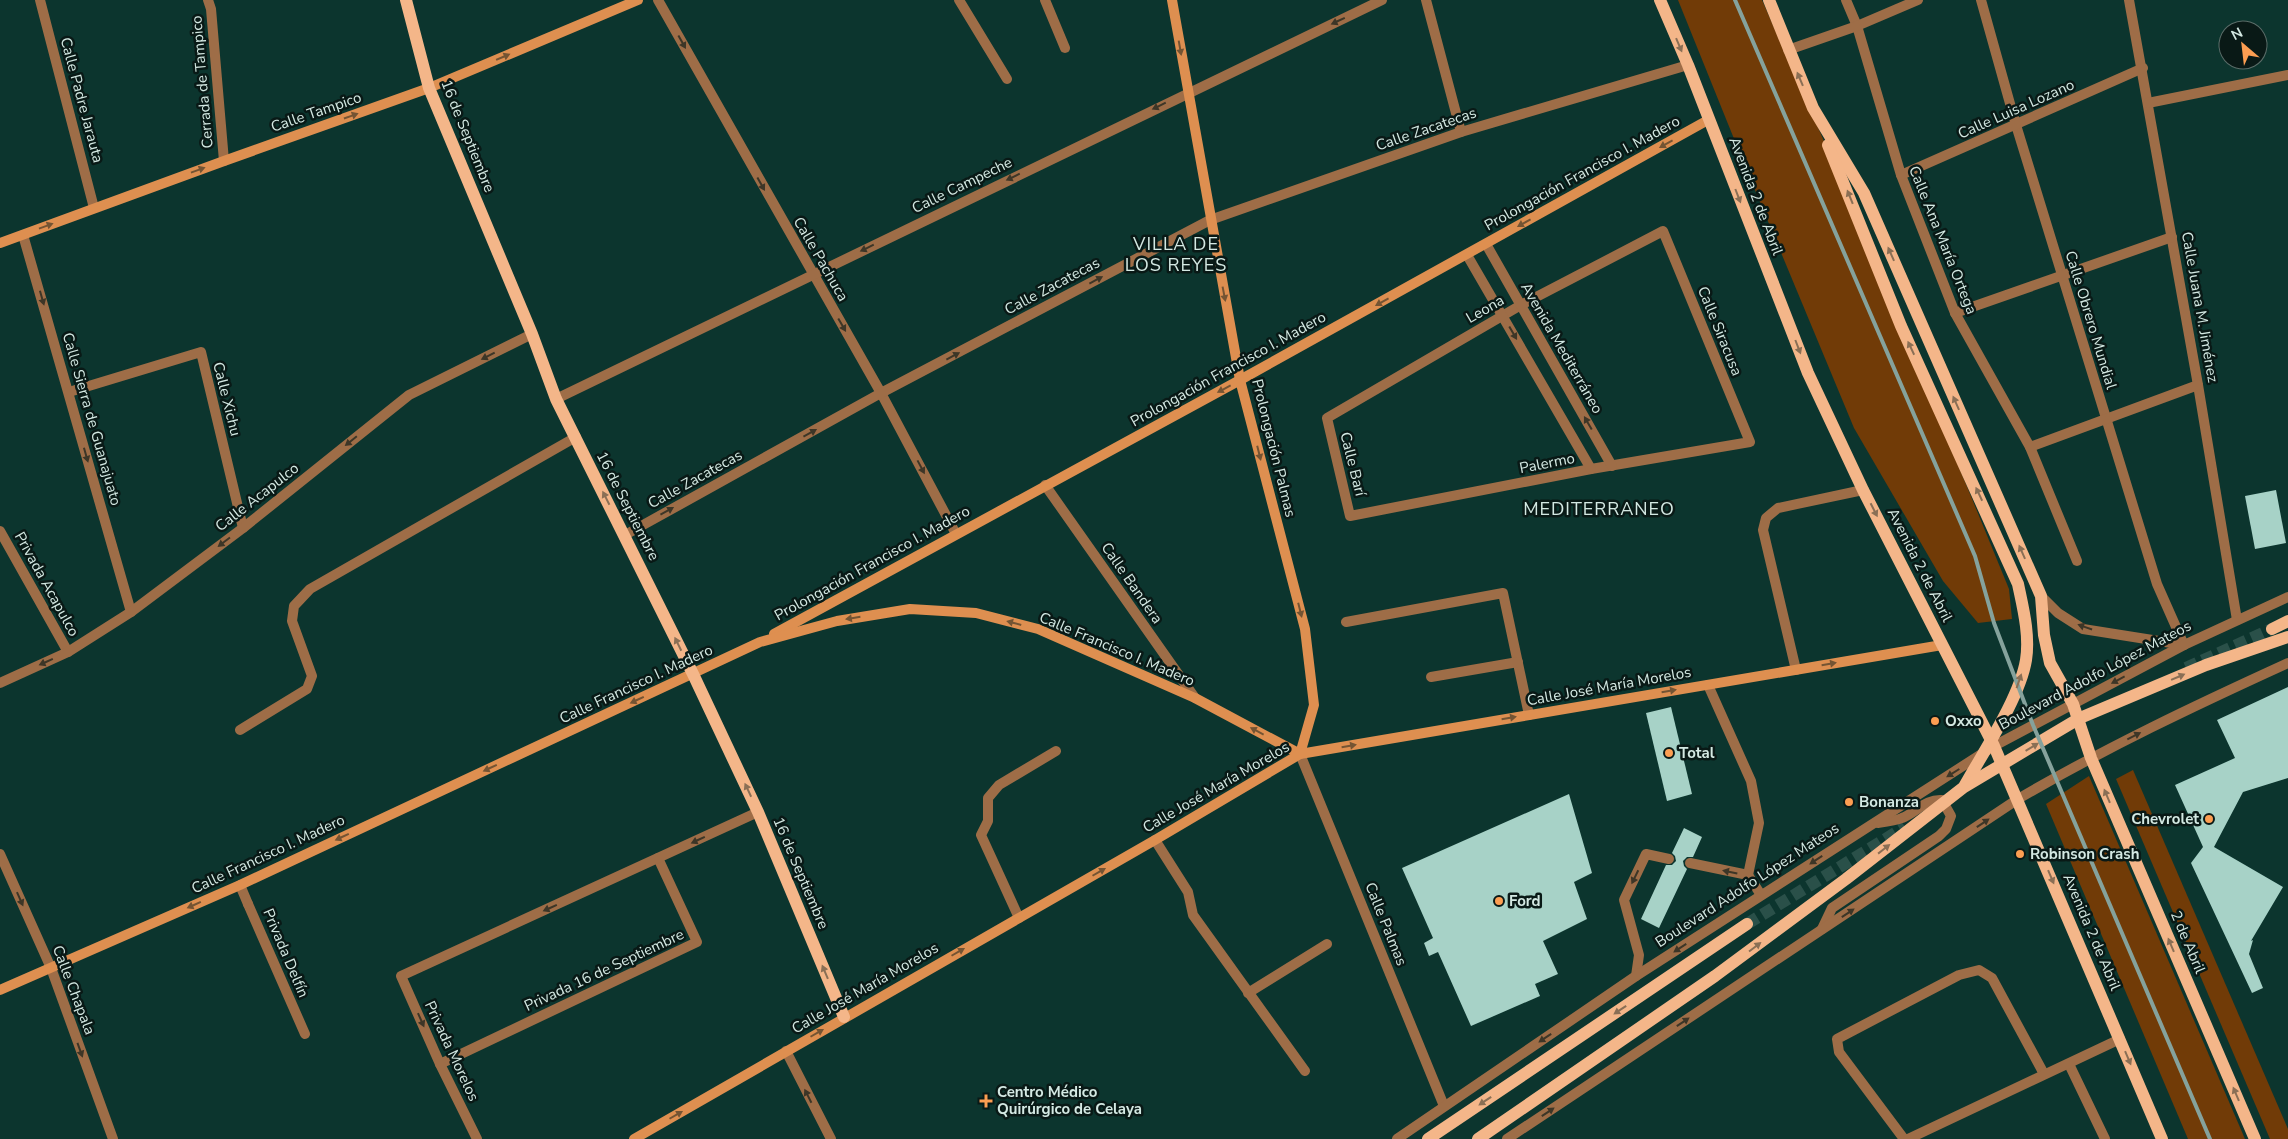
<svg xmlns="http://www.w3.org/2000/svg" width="2288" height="1139" font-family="'Nunito Sans',sans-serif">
<rect width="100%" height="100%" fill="#0c352e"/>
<g fill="#713b07">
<path d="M 1678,0 L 1762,0 L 1842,182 L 2009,589 L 2012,619 L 1978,623 L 1943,581 L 1854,428 L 1745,166 Z"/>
<path d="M 2133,770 L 2288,1129 L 2288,1139 L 2270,1139 L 2116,779 Z"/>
<path d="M 2089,776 L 2245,1139 L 2188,1139 L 2046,804 Z"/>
</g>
<g fill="#a7d2c7">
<path d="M 2276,490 L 2286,543 L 2255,549 L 2245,496 Z"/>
<path d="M 2288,687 L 2288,778 L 2243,792 L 2214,847 L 2283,887 L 2251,941 L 2253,940 L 2249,954 L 2263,988 L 2252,993 L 2191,863 L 2203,847 L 2175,785 L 2235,758 L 2217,720 Z"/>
<path d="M 1671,707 L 1692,794 L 1667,801 L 1646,713 Z"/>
<path d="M 1569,794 L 1592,873 L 1574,882 L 1587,919 L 1543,941 L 1558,974 L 1535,984 L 1540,996 L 1471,1026 L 1438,952 L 1429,956 L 1424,943 L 1433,938 L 1402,868 Z"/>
<path d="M 1684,828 L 1702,837 L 1693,857 L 1687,857 L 1683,861 L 1684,866 L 1687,869 L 1659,928 L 1641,919 L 1666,865 L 1672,865 L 1676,861 L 1675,856 L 1672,853 Z"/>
</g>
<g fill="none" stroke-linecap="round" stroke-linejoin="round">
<g stroke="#2a5049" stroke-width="12" stroke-dasharray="12 6" stroke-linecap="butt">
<path d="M 2186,668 L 2272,629"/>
<path d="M 1747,924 L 1905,827"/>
</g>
<g stroke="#9e6d47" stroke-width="10">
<path d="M 0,531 L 68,652"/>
<path d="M 1796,670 L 1763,530 L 1766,518 L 1778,508 L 1863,490"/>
<path d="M 1708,685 L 1751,781 L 1759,823 L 1748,875"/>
<path d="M 240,730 L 307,689 L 312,676 L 292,621 L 294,606 L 310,589 L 576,437"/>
<path d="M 1690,863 L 1748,875 L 1761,895"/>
<path d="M 248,904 L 305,1034"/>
<path d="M 1019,918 L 981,835 L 988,821 L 988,798 L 999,785 L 1056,751"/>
<path d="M 1636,976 L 1639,955 L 1624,900 L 1646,854 L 1669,859"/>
<path d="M 2069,1064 L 2105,1139"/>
<path d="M 1904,1139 L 1839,1052 L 1837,1039 L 1959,975 L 1979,970 L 1992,978 L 2044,1074"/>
<path d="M 1908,1139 L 2120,1039"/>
</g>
<g stroke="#9e6d47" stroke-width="10">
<path d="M 40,0 L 94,208"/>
<path d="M 208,0 L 211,9 L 224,161"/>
<path d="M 658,0 L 881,393 L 956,534"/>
<path d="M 959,0 L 1007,79"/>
<path d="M 1045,0 L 1065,48"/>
<path d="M 1426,0 L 1461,132"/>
<path d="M 1846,0 L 1857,26 L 1901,175 L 1955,313 L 2030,447 L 2077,561"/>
<path d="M 1981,0 L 2016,125 L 2157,584 L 2184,645"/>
<path d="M 2129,0 L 2198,385 L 2237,620"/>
<path d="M 1788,50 L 1857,26 L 1918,0"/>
<path d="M 2148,103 L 2288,75"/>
<path d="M 1901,175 L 2143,68"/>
<path d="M 1663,231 L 1750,442 L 1591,469 L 1350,516 L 1327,418 L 1521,305 Z"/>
<path d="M 23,235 L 131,612"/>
<path d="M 1486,244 L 1612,466"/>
<path d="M 1467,255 L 1591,469"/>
<path d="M 1955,313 L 2172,237"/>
<path d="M 69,392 L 201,352 L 243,528"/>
<path d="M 556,399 L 1382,0"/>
<path d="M 2030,447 L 2198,385"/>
<path d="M 1045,485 L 1195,698"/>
<path d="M 1346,622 L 1503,593 L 1529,715"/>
<path d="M 1431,677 L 1518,662"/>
<path d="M 1155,840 L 1188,892 L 1193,915 L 1305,1071"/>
<path d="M 0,854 L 51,968 L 113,1139"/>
<path d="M 240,885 L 248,904"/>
<path d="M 1248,993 L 1327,944"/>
<path d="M 786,1051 L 831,1139"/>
<path d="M 440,1064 L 697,942 L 658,858"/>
<path d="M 477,1139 L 440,1064 L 401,976 L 758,812"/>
</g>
<g stroke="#9e6d47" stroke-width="10">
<path d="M 625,535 L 881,393 L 1210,220 L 1461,132 L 1688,65"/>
<path d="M 2041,596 L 2058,613 L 2083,629 L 2184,645"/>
<path d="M 0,683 L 68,652 L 131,612 L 243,528 L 409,395 L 532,334"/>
<path d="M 1300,754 L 1444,1106"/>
<path d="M 1822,929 L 1832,908 L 1939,836 L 1946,829 L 1951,816 L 1942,800 C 1925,799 1917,812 1902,818 C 1895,821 1886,822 1878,823"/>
<path d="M 1397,1139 L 1636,976 L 1994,746 L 2184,645 L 2288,597"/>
<path d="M 1507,1139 L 2018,799 C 2105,748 2196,705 2288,663"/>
</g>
<g stroke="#de8f50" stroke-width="10">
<path d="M 1172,0 L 1240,380 L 1305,629 L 1314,705 L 1300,754"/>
<path d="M 0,243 L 224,161 L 429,88 L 638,0"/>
<path d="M 774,634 L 1240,380 L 1708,120"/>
<path d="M 0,990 L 240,885 L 760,642 L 837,621 L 910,609 L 976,613 L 1038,629 L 1195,698 L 1300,754"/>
<path d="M 634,1139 L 1155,840 L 1300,754 L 1942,645"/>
</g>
<g stroke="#f4b689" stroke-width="12">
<path d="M 406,0 L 429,88 L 532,334 L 556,399 L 693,674 L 758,812 L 844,1017"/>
<path d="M 1660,0 L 1688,65 L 1808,373 L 1863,490 L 1994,746 L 2162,1139"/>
<path d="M 1769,0 L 1813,108 L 1864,193 L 2041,596 L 2044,635 L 2050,663 L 2073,704 L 2091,758 L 2255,1139"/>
<path d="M 1828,145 L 1901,326 L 2018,584 C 2023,608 2030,635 2026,660 C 2020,697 1984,751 1965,785"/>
<path d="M 2272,629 L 2288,621"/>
<path d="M 1428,1139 L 1747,924"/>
<path d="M 1478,1139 L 1715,976 L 1846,879 L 1964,787 L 2080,718 L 2206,665 L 2288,637"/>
</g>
<path stroke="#85a29c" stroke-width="4" d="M 1735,0 L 1975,556 L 1994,623 L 2033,725 L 2210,1139"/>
</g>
<defs><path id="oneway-solid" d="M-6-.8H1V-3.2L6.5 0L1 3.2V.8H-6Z" transform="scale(1.25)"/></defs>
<g fill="#3d3627">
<use href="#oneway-solid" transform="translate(1338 21) rotate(155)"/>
<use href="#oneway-solid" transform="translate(682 42) rotate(61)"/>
<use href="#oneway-solid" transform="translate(1159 106) rotate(154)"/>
<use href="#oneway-solid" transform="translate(1013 177) rotate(154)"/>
<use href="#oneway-solid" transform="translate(761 184) rotate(61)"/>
<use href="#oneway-solid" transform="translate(867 248) rotate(154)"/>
<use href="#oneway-solid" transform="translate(1096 280) rotate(-28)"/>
<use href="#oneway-solid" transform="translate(42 298) rotate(74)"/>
<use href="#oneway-solid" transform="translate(842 325) rotate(60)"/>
<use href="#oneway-solid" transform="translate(1513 333) rotate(60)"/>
<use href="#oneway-solid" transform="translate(488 356) rotate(153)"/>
<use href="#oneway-solid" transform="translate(953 356) rotate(-28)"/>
<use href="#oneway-solid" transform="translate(1588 423) rotate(-120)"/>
<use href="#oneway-solid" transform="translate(810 433) rotate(-29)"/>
<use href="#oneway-solid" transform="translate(351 441) rotate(141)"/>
<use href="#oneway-solid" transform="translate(86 455) rotate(74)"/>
<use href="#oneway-solid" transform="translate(921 467) rotate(62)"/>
<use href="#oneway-solid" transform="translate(667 511) rotate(-29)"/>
<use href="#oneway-solid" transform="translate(224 542) rotate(143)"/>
<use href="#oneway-solid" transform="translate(2085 627) rotate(-161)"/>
<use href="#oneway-solid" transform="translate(46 662) rotate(156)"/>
<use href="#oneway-solid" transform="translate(2118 680) rotate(152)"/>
<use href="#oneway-solid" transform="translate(2134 736) rotate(-27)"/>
<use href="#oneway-solid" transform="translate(1953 773) rotate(148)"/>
<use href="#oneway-solid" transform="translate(1983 823) rotate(-34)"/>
<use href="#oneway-solid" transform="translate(698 840) rotate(155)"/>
<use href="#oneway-solid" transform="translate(1816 860) rotate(147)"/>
<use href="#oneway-solid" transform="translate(1730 872) rotate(-168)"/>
<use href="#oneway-solid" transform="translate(1635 877) rotate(116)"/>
<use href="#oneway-solid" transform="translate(20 899) rotate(66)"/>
<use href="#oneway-solid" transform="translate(550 908) rotate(156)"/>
<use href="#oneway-solid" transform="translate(1848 913) rotate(-34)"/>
<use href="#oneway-solid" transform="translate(1680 948) rotate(147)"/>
<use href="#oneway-solid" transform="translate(421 1020) rotate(66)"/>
<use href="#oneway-solid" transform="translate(1683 1022) rotate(-34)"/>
<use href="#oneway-solid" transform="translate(1545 1038) rotate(146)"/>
<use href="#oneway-solid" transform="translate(80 1050) rotate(70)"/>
<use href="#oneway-solid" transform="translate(808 1096) rotate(-117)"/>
<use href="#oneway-solid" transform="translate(1548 1112) rotate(-34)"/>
</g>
<g fill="#8a6f55">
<use href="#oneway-solid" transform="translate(1679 45) rotate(67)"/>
<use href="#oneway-solid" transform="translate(1800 79) rotate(-113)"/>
<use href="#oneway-solid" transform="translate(1738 196) rotate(69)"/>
<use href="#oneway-solid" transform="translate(1850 197) rotate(-112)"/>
<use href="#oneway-solid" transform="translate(1891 254) rotate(-114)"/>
<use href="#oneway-solid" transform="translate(1798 347) rotate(69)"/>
<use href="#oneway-solid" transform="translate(1911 348) rotate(-115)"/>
<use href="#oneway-solid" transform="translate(1956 403) rotate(-114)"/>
<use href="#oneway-solid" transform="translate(1979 494) rotate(-115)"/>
<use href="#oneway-solid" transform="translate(606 498) rotate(-117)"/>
<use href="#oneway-solid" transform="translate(1874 510) rotate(63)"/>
<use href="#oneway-solid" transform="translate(2022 552) rotate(-114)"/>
<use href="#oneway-solid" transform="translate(678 644) rotate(-116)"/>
<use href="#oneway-solid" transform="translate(2178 677) rotate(-23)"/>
<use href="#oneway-solid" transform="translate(2019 681) rotate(-71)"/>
<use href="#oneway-solid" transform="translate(2032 747) rotate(-31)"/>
<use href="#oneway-solid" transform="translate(748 790) rotate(-115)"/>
<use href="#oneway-solid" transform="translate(2107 796) rotate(-113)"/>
<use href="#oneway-solid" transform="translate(1884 849) rotate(-38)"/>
<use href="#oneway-solid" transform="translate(2051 877) rotate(67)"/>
<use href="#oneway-solid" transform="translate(2171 945) rotate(-113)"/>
<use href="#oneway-solid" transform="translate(1755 947) rotate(-37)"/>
<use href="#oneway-solid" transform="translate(825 972) rotate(-113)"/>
<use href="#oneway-solid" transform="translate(1620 1010) rotate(146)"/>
<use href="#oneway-solid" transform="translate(2128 1058) rotate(67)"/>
<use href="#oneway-solid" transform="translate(2236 1094) rotate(-113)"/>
<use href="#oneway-solid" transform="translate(1485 1101) rotate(146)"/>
</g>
<g fill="#745433">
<use href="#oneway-solid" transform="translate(1180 48) rotate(80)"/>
<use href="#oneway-solid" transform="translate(503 57) rotate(-23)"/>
<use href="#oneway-solid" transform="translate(351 116) rotate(-19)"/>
<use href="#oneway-solid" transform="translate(1666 144) rotate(151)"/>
<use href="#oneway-solid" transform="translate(198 170) rotate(-20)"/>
<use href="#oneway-solid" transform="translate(1524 223) rotate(151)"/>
<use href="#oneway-solid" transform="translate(46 226) rotate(-20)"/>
<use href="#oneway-solid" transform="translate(1224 294) rotate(79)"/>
<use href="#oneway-solid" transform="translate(1382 302) rotate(151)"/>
<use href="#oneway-solid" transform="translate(1224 389) rotate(152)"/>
<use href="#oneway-solid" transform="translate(1259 453) rotate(76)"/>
<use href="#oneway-solid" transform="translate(1300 610) rotate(76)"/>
<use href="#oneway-solid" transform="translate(853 618) rotate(171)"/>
<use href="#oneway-solid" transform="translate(1014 623) rotate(-165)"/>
<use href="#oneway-solid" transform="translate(1829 664) rotate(-10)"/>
<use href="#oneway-solid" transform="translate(1669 691) rotate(-10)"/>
<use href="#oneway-solid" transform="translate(637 700) rotate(155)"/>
<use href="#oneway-solid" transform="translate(1509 718) rotate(-10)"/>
<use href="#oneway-solid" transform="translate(1257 731) rotate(-152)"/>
<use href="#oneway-solid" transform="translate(1349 746) rotate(-10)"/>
<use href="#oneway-solid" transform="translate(490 768) rotate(155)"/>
<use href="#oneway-solid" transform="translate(342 837) rotate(155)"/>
<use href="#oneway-solid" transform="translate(1099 872) rotate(-30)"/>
<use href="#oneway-solid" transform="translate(194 905) rotate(156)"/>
<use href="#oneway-solid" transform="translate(958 952) rotate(-30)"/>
<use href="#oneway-solid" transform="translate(817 1033) rotate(-30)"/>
<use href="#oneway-solid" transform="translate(676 1115) rotate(-30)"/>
</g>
<g fill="#fc9e52" stroke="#091916" stroke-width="2">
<circle cx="1935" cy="721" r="5"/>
<circle cx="1669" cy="753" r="5"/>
<circle cx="1849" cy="802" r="5"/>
<circle cx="2209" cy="819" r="5"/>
<circle cx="2020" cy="854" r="5"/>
<circle cx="1499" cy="901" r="5"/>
<path d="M983.5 1093.5h5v5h5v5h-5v5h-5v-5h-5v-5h5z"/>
</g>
<g text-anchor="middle" stroke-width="5" stroke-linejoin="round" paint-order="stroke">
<g font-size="15" fill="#d4e9e3" stroke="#091916">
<text transform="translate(202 82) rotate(-95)" y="5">Cerrada de Tampico</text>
<text transform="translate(82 100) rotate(75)" y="5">Calle Padre Jarauta</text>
<text transform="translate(2016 109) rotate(-24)" y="5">Calle Luisa Lozano</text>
<text transform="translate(316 112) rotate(-19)" y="5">Calle Tampico</text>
<text transform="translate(1426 129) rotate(-19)" y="5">Calle Zacatecas</text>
<text transform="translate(468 136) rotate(68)" y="5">16 de Septiembre</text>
<text transform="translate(1582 173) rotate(-29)" y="5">Prolongación Francisco I. Madero</text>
<text transform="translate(962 185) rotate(-26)" y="5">Calle Campeche</text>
<text transform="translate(1756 196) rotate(69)" y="5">Avenida 2 de Abril</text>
<text transform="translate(1943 240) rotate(68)" y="5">Calle Ana María Ortega</text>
<text transform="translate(821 259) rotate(60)" y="5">Calle Pachuca</text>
<text transform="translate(1052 286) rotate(-28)" y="5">Calle Zacatecas</text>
<text transform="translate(2200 307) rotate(80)" y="5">Calle Juana M. Jiménez</text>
<text transform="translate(1485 309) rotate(-30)" y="5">Leona</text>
<text transform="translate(2091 320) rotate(73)" y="5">Calle Obrero Mundial</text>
<text transform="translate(1720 331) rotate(68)" y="5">Calle Siracusa</text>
<text transform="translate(1562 348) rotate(60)" y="5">Avenida Mediterráneo</text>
<text transform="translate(1228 369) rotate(-29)" y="5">Prolongación Francisco I. Madero</text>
<text transform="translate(227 399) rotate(76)" y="5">Calle Xichu</text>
<text transform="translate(92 419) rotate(74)" y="5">Calle Sierra de Guanajuato</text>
<text transform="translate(1274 448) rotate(76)" y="5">Prolongación Palmas</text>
<text transform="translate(1547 463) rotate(-11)" y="5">Palermo</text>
<text transform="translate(1353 464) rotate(76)" y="5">Calle Barí</text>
<text transform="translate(695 479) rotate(-29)" y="5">Calle Zacatecas</text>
<text transform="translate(257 497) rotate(-38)" y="5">Calle Acapulco</text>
<text transform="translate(628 506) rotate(63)" y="5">16 de Septiembre</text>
<text transform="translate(872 563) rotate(-29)" y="5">Prolongación Francisco I. Madero</text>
<text transform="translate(1920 565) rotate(63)" y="5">Avenida 2 de Abril</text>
<text transform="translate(1132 583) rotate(55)" y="5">Calle Bandera</text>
<text transform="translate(47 584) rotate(61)" y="5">Privada Acapulco</text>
<text transform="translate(1117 649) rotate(23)" y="5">Calle Francisco I. Madero</text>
<text transform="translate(2095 675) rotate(-28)" y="5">Boulevard Adolfo López Mateos</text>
<text transform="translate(636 684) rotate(-25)" y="5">Calle Francisco I. Madero</text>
<text transform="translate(1609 686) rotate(-10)" y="5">Calle José María Morelos</text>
<text transform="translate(1216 787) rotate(-30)" y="5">Calle José María Morelos</text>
<text transform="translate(268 854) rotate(-25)" y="5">Calle Francisco I. Madero</text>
<text transform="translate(801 873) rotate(67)" y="5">16 de Septiembre</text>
<text transform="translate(1747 885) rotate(-33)" y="5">Boulevard Adolfo López Mateos</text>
<text transform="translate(1386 924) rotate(68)" y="5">Calle Palmas</text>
<text transform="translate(2092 932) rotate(67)" y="5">Avenida 2 de Abril</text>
<text transform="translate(2188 942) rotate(67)" y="5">2 de Abril</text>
<text transform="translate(286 953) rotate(67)" y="5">Privada Delfín</text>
<text transform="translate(604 970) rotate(-25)" y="5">Privada 16 de Septiembre</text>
<text transform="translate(865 988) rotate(-30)" y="5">Calle José María Morelos</text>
<text transform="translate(74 990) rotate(69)" y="5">Calle Chapala</text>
<text transform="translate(452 1051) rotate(65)" y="5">Privada Morelos</text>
</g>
<g font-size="15" font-weight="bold" fill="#d4e9e3" stroke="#091916" text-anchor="start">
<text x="1945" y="726">Oxxo</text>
<text x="1679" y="758">Total</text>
<text x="1859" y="807">Bonanza</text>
<text x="2199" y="824" text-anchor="end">Chevrolet</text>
<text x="2030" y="859">Robinson Crash</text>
<text x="1509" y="906">Ford</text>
<text x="997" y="1097">Centro Médico<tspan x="997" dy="17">Quirúrgico de Celaya</tspan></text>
</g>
<g font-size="18" letter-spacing="1" fill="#d4e9e3" stroke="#091916">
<text x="1176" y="250">VILLA DE<tspan x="1176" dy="21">LOS REYES</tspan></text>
<text x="1599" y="515">MEDITERRANEO</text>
</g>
</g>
<g transform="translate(2243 45) rotate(332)"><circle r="24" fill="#091916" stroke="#5a6c68"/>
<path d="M0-4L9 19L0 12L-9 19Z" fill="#fc9e52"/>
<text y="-8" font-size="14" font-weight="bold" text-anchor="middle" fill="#d4e9e3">N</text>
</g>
</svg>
